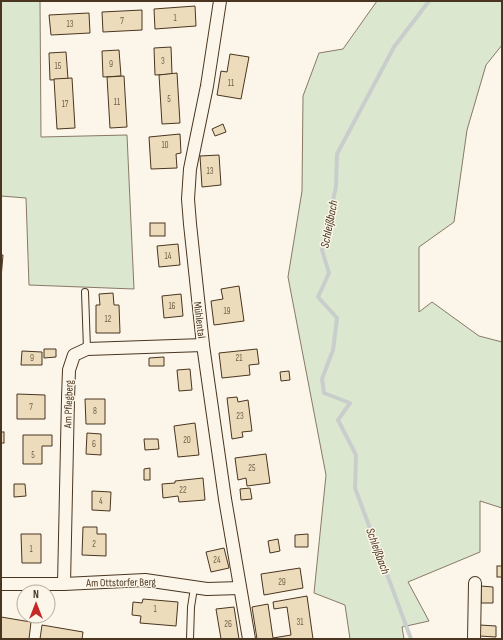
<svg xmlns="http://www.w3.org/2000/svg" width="503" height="640" font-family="'Sofia Sans Condensed',sans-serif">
<rect width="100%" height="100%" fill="#fbf6e9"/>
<g fill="#dce7d0" stroke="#887966">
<path d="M 1,1 L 40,1 L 41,137 L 127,135 L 134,289 L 29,285 L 26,198 L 1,196 Z"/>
<path d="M 377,1 L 502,1 L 502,45 L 486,65 L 467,130 L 454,222 L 419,247 L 419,312 L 432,302 L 479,336 L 502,342 L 502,508 L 480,501 L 480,552 L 408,582 L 429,621 L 402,627 L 404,639 L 350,639 L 345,605 L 314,593 L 326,475 L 288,277 L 302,191 L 303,96 L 319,53 L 343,49 Z"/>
</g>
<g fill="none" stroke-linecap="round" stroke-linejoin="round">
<path stroke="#c9cecd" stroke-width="4" d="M 411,639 L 355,488 L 356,455 L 338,420 L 350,403 L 324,393 L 322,379 L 333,350 L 337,318 L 318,297 L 329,273 L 322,250 L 336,187 L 337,154 L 394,47 L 429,1"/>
</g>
<g fill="#ecdcbc" stroke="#4a3520">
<path d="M 195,6 L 196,26 L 155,29 L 154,9 Z"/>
<path d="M 142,10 L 142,30 L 103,32 L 102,12 Z"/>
<path d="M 89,13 L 90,33 L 51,35 L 49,15 Z"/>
<path d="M 171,47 L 172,74 L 155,75 L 154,48 Z"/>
<path d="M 119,50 L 121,76 L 103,77 L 102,51 Z"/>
<path d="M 66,52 L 68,79 L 50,80 L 49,53 Z"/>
<path d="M 230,54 L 249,57 L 241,99 L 217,95 L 221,71 L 227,72 Z"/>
<path d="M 177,73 L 180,123 L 162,124 L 159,75 Z"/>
<path d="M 124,76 L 127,127 L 110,128 L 107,77 Z"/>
<path d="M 72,78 L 75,128 L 57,129 L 54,79 Z"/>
<path d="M 223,124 L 226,132 L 215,136 L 212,129 Z"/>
<path d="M 180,134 L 181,153 L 176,154 L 177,168 L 151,169 L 149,137 Z"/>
<path d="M 219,155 L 221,185 L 202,187 L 200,156 Z"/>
<rect x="150" y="223" width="15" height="13"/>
<path d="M 178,244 L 180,265 L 159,267 L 157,246 Z"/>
<path d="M 1,246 L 1,255 L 3,255 L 1,278 Z"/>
<path d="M 239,286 L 244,321 L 214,325 L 211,301 L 223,299 L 221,289 Z"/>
<path d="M 113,293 L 114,305 L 119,305 L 120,333 L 96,333 L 96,305 L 100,305 L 99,294 Z"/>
<path d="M 181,294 L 183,316 L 164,318 L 162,296 Z"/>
<path d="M 44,349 L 56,349 L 56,357 L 44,358 Z"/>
<path d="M 257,349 L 259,364 L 249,365 L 250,375 L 222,378 L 219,353 Z"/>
<path d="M 22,351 L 42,352 L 42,365 L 21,365 Z"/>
<path d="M 164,357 L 164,366 L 149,366 L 149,358 Z"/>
<path d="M 190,369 L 192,390 L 179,391 L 177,370 Z"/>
<path d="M 289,371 L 290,380 L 281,381 L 280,372 Z"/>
<path d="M 17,394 L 45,395 L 45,419 L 17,419 Z"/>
<path d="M 237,397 L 238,402 L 248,400 L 252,431 L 242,432 L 243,437 L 232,439 L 227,398 Z"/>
<path d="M 85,399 L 105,399 L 105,424 L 86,424 Z"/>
<path d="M 195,423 L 199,455 L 178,457 L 174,426 Z"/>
<rect x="1" y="432" width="3" height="11"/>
<path d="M 87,433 L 101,434 L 101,455 L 86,454 Z"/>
<path d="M 23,435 L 52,435 L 52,446 L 42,446 L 42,464 L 23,464 Z"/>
<path d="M 144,439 L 158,439 L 159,449 L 145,450 Z"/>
<path d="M 266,454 L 270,483 L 247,486 L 246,478 L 238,480 L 235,458 Z"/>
<path d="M 150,468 L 150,480 L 144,480 L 144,469 Z"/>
<path d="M 203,478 L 205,500 L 179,502 L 178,496 L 163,498 L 162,484 L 175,483 L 175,481 Z"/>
<path d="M 14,484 L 25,484 L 26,496 L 14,497 Z"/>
<path d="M 250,488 L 252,499 L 241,500 L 240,489 Z"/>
<path d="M 92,491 L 111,492 L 110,511 L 92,510 Z"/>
<path d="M 83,527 L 97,527 L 97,534 L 106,534 L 106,556 L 82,555 Z"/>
<path d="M 21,534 L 41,534 L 41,563 L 22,563 Z"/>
<path d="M 308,534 L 308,547 L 295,547 L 295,535 Z"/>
<path d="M 278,539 L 280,551 L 270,553 L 268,541 Z"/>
<path d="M 224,548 L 229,568 L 211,572 L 206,552 Z"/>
<rect x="497" y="566" width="5" height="11"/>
<path d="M 300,568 L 303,588 L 264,595 L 261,574 Z"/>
<path d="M 481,586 L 493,587 L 493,603 L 481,603 Z"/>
<path d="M 307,596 L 313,639 L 257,639 L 252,607 L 268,604 L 273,638 L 291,635 L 287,607 L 274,609 L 273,602 Z"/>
<path d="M 143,599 L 178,602 L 176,626 L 140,623 L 141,616 L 132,615 L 133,602 L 142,603 Z"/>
<path d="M 234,607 L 239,639 L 221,639 L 216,609 Z"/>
<path d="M 1,617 L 31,622 L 29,639 L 1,639 Z"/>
<path d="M 42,625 L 83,632 L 82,639 L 40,639 Z"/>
<path d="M 480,625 L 496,626 L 496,637 L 479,636 Z"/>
</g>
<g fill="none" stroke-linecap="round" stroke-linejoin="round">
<defs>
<g id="service">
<path d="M 85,292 L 87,349"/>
<path d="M 190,639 L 191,607 L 194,588"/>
</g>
<g id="minor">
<path d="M 220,1 L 207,86 L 190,169 L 188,199 L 190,224 L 203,345 L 225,499 L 249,639"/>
<path d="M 1,584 L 64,584 L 145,580 L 207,589 L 240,588"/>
<path d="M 64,584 L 68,398 L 69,370 L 74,355 L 87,349 L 203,345"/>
<path d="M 474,639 L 475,583"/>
</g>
</defs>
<use href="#service" stroke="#4a3520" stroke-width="8"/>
<use href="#minor" stroke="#4a3520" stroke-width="14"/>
<use href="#service" stroke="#fbf6e9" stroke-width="6"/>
<use href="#minor" stroke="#fbf6e9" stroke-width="12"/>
</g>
<g text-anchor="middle" stroke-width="3" stroke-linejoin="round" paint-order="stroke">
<g font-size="9" fill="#725f47">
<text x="175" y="21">1</text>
<text x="122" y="24">7</text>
<text x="70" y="27">13</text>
<text x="163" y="64">3</text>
<text x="111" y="67">9</text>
<text x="58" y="69">15</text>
<text x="231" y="86">11</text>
<text x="169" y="102">5</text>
<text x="117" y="105">11</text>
<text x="65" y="107">17</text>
<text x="165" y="148">10</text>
<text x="210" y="174">13</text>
<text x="168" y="259">14</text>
<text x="172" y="309">16</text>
<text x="227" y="314">19</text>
<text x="108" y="322">12</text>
<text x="32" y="361">9</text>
<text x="239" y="361">21</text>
<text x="31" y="410">7</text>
<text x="95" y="414">8</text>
<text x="240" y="419">23</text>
<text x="187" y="443">20</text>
<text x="94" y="447">6</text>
<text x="33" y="458">5</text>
<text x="252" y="471">25</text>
<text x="183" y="493">22</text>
<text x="101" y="504">4</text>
<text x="94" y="547">2</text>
<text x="31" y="552">1</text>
<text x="217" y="563">24</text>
<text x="282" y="585">29</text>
<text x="155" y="612">1</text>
<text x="300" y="625">31</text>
<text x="228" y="627">26</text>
</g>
<g font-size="11" fill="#4a3520" stroke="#fbf6e9">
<text transform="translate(200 320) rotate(83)" y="4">Mühlental</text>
<text transform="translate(68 404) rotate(-88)" y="4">Am Pflegberg</text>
<text transform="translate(121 582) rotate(-1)" y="4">Am Ottstorfer Berg</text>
</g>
<g font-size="12" font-style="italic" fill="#4a3520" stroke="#fbf6e9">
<text transform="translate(329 224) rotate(-79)" y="4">Schleißbach</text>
<text transform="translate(378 551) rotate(70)" y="4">Schleißbach</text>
</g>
</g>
<rect width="503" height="640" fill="none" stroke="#4a3520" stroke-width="4"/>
<g transform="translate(36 604)"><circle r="19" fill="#fbf6e9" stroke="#b4a999"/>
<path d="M0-3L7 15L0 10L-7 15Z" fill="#c62828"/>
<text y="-6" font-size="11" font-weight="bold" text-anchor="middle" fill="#4a3520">N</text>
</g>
</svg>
